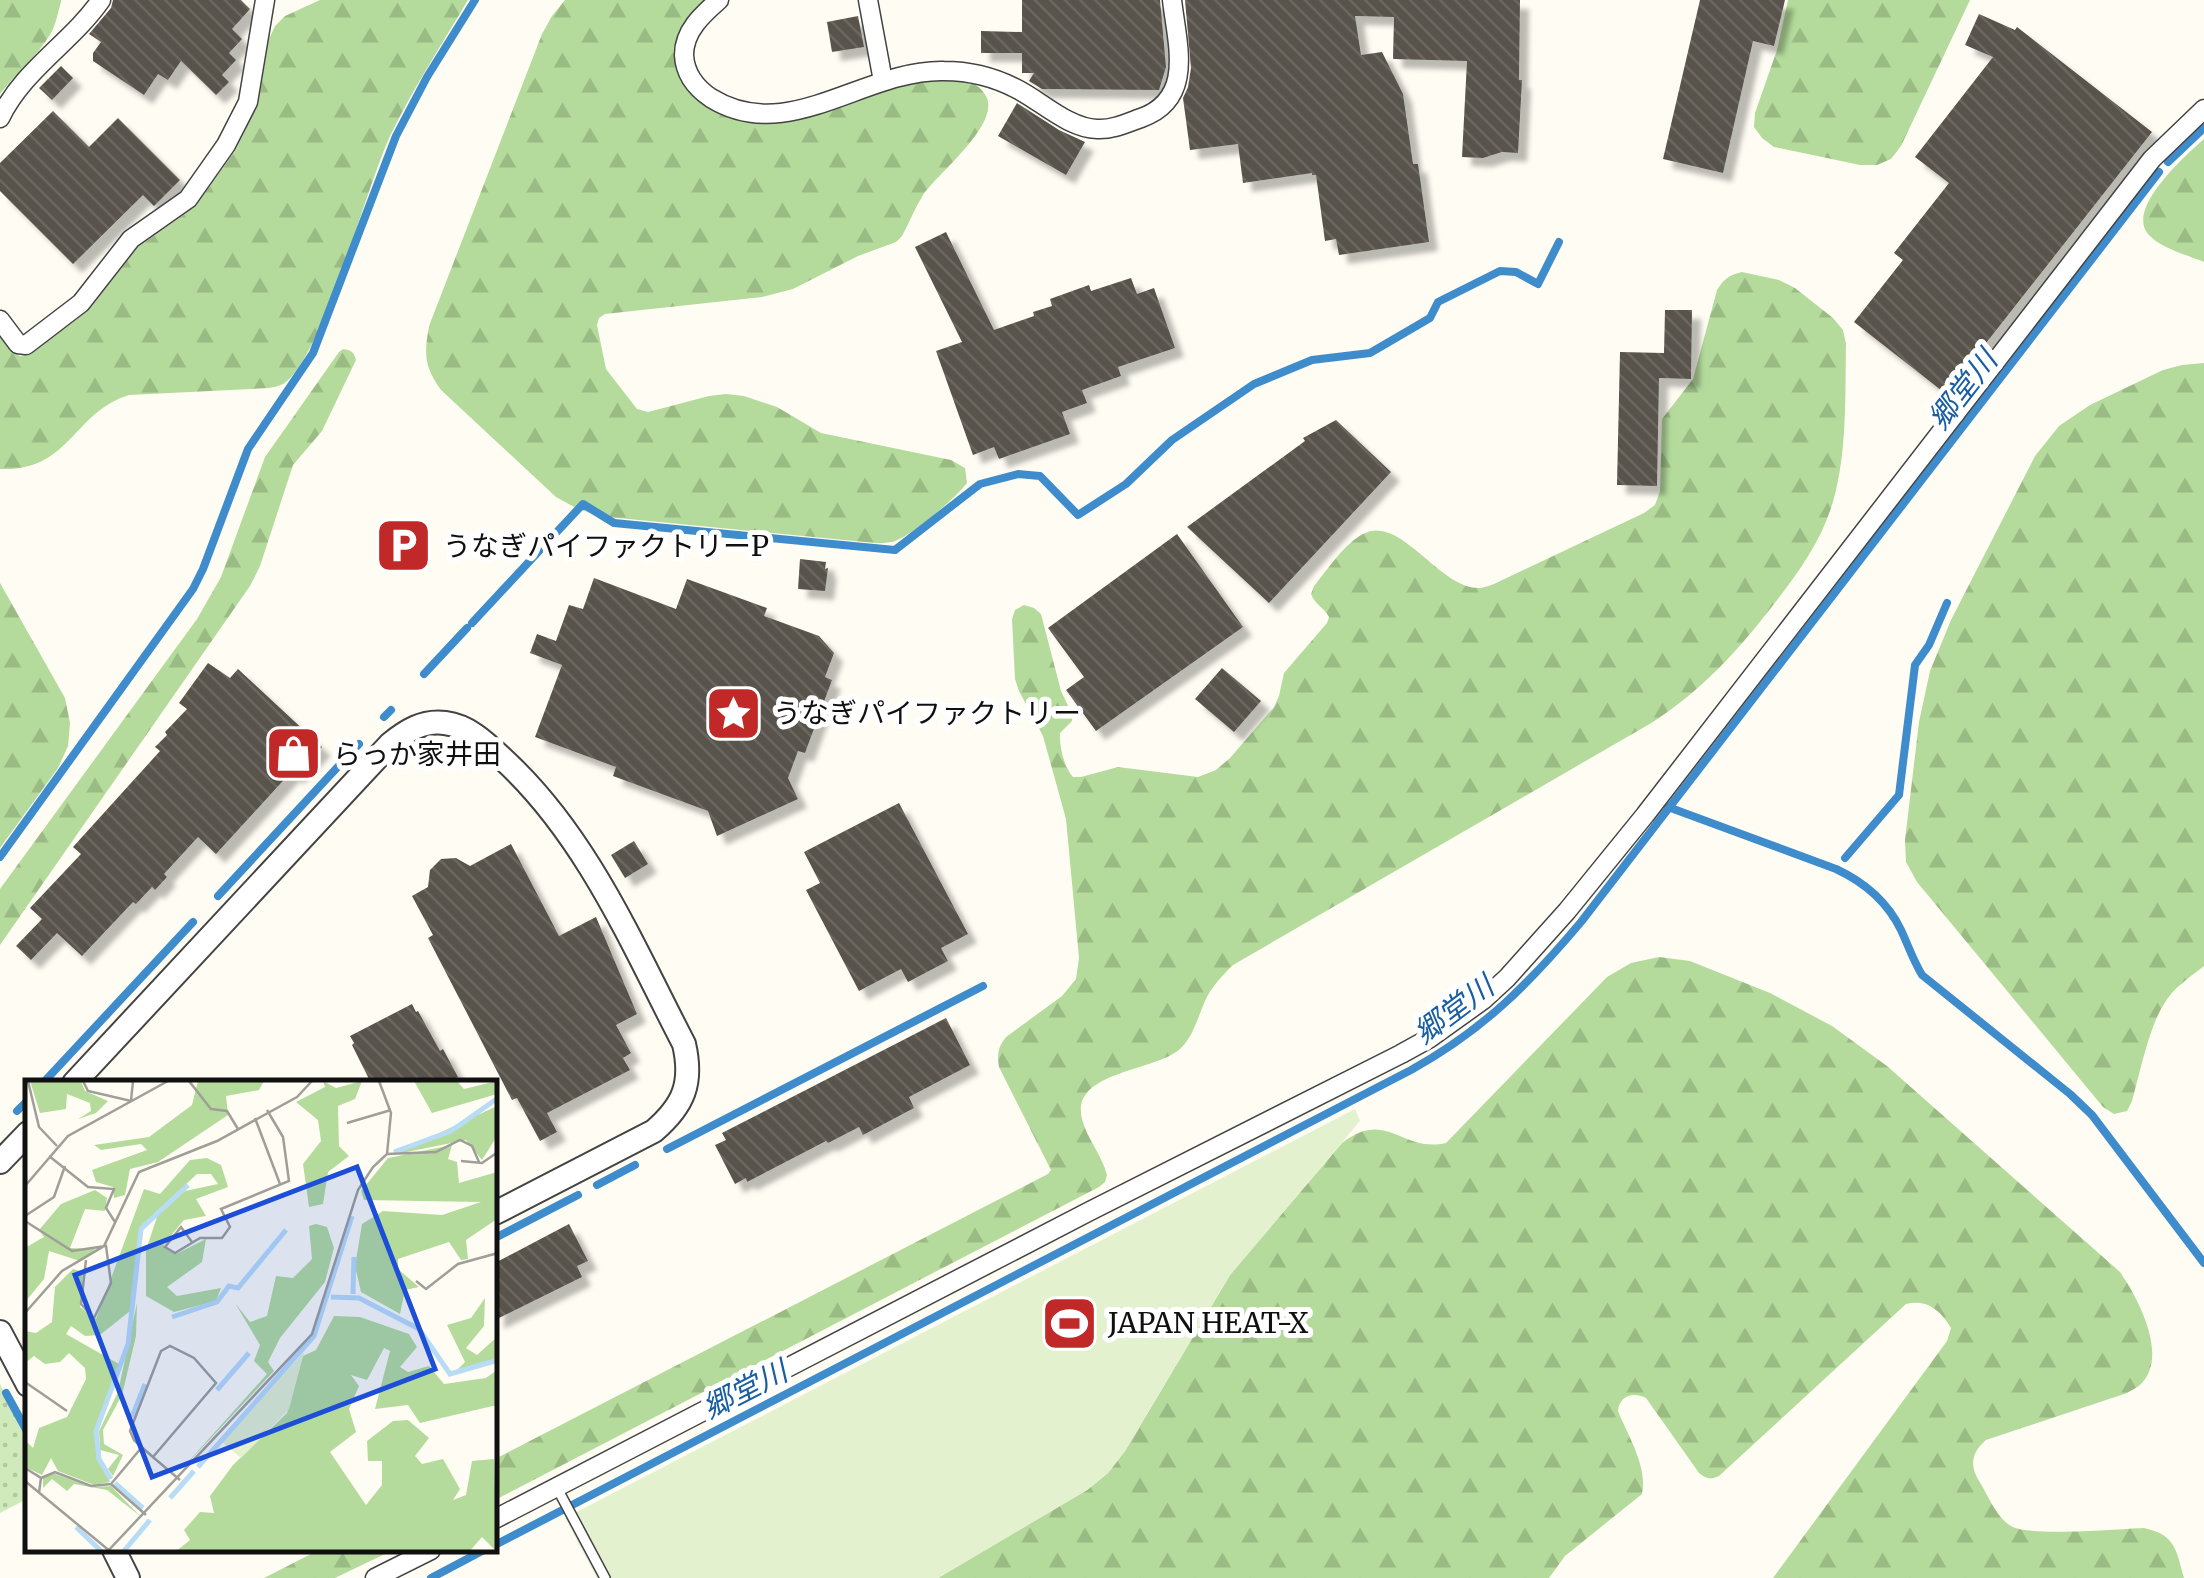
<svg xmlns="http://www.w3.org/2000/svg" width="2204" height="1578" font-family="Merriweather,'Noto Sans JP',serif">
<defs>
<pattern id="forest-firs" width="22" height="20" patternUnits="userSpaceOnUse" patternTransform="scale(2.5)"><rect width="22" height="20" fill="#b4db9b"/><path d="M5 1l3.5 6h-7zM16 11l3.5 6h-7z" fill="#9abb84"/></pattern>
<pattern id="park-dots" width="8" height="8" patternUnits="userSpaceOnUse" patternTransform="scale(2.5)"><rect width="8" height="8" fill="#d1eabc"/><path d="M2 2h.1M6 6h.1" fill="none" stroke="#b2c8a1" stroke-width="1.8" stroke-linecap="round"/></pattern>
<pattern id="building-back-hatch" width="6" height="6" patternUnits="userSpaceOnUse" patternTransform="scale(2.5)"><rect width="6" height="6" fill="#59524c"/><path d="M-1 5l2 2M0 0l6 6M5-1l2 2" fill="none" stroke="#6c6661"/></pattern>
<filter id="shadow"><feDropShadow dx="9" dy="9" stdDeviation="2.5" flood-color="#0004"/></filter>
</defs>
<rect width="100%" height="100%" fill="#fffdf3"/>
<g fill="url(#forest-firs)">
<path d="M 0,0 L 61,0 L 61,2 C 58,12 56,24 51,33 C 38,56 16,73 0,94 Z"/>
<path d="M 320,0 L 468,0 C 442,44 414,87 392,132 C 366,184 323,359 283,384 C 279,386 274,387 269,388 L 129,395 C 73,412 70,472 0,469 L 0,337 L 11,351 L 20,356 L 31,354 L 89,310 L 138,247 L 195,207 L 235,151 L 258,105 L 269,39 L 275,26 L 285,16 Z"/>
<path d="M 565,0 L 706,0 C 634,62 701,125 775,123 C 818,122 958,45 986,96 C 1001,124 938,173 923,195 C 915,208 909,223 902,236 L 896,242 L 858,256 L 793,289 L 762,297 L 605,314 L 599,318 L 597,325 L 606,369 L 637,409 L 648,412 L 709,396 L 726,394 L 744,396 L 777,407 L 821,433 L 951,460 L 965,468 L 967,483 C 956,498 909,538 892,542 C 886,543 881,543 875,543 L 598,516 L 576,508 L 556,497 L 441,390 C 424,366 424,355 429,326 L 542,34 L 552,16 Z"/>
<path d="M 1788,0 L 1970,0 L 1901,146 L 1891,159 L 1877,165 L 1860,165 L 1774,147 L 1762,138 L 1754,127 L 1755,113 L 1777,50 Z"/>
<path d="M 2204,139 L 2204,262 C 2187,255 2160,248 2148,234 C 2126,208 2186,155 2204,139 Z"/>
<path d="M 1742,272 L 1779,280 L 1795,288 L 1833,318 L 1843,330 L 1846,344 C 1845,392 1847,443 1836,490 C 1826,535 1801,569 1774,604 C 1737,652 1703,689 1653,722 L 1233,965 C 1222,976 1212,986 1205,1001 C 1198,1017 1193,1037 1180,1049 C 1154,1072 1070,1071 1082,1119 C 1087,1139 1102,1155 1107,1175 L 1105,1182 L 1099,1187 L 495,1500 L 495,1459 L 1048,1174 L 1051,1170 L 999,1067 C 997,1054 998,1047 1006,1037 L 1062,996 L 1076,979 L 1079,958 L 1066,819 L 1043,736 L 1019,691 L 1015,679 L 1012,619 L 1015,610 L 1024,605 L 1034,608 L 1041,614 L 1061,691 L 1072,714 L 1072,721 L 1060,733 C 1059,746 1064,767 1073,777 L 1081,777 L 1118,767 L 1198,777 L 1216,770 L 1230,758 L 1274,707 L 1279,696 L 1284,673 L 1327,623 L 1329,617 C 1324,607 1315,605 1311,594 L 1314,586 C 1328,569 1344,544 1363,534 C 1401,513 1440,591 1481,588 C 1482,588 1495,584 1496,583 L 1644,513 L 1655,505 L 1660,491 L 1662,419 L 1693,379 L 1717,290 C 1724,279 1729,275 1742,272 Z"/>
<path d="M 343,349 C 351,350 354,352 356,360 L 322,431 L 293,465 L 260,566 L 250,586 L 0,945 L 0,889 L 197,619 L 221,577 L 265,457 L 339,352 Z"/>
<path d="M 2204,363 L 2204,966 C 2190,977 2173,988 2164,1004 C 2149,1027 2140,1073 2132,1101 L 2127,1111 L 2114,1114 L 2103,1107 L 1917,882 L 1906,862 L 1905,840 L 1919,722 L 1930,671 L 1951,620 L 2035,456 L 2059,426 L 2090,405 L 2163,370 L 2182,365 Z"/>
<path d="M 0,583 L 65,698 L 70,723 L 68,746 L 58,768 L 0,848 Z"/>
<path d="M 1659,957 L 1690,961 L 1770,993 L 1832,1026 L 1887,1066 L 2120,1272 C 2138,1298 2169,1356 2141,1384 C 2137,1388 2131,1390 2127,1393 L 1986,1440 C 1972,1452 1969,1465 1979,1481 C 1988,1495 1996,1517 2011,1526 C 2029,1537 2118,1529 2144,1528 C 2176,1535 2176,1550 2184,1578 L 1773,1578 L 1947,1341 L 1951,1328 C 1940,1310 1927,1299 1906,1304 L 1719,1476 C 1711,1480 1706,1479 1699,1473 L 1646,1398 C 1633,1391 1619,1396 1618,1411 C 1628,1436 1648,1467 1642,1494 L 1565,1556 L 1549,1578 L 938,1578 L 1087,1490 L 1108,1473 L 1125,1451 L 1230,1275 L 1342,1143 C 1387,1108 1401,1153 1446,1143 L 1607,977 L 1631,963 Z"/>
<path d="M 317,1551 L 317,1550 L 391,1551 L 335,1578 L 264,1578 Z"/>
</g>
<path fill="url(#park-dots)" d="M 0,1384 L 27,1437 L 27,1499 L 0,1513 Z"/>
<path fill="#e3f1ce" d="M 1355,1109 L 1360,1121 L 1230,1275 L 1125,1451 L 1108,1473 L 1087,1490 L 938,1578 L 597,1578 L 565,1518 Z"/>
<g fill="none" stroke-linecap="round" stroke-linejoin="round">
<g stroke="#3f8ccd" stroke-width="8">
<path d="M 2168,162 L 2204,128"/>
<path d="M 553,536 L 583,504 L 614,523 L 895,550 L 980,484 L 1018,474 L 1040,476 L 1078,515 L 1126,484 L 1172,440 L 1254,384 L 1312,360 L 1370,353 L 1430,318 L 1438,302 L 1500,271 L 1516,272 L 1538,284 L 1559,242"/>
<path d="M 472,623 L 539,551"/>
<path d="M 424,674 L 467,628"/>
<path d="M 384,717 L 391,710"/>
<path d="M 1668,807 L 1836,869 C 1864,882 1887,901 1901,930 C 1908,945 1913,960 1922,975 L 2070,1094 L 2092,1115 L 2204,1263"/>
<path d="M 0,857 L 193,589 L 203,569 L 248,449 L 313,353 L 396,136 L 427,77 L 475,0"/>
<path d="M 1845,858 L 1899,795 L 1915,665 L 1929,645 L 1947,603"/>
<path d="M 218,896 L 359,744"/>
<path d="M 43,1083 L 193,922"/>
<path d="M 17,1111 L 28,1100"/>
<path d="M 667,1149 L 983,986"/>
<path d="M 597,1185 L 635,1165"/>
<path d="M 495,1238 L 578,1195"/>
<path d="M 6,1393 L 28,1433"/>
<path d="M 495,1545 L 1411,1070 C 1483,1030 1528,985 1581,922 L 2159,172"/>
<path d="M 431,1578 L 484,1550"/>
</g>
</g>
<g fill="url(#building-back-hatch)" filter="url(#shadow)">
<path d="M 113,0 L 241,0 L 250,9 L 232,29 L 242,39 L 229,53 L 236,60 L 222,75 L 229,82 L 216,95 L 181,61 L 168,80 L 158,74 L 144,95 L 93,61 L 93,53 L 101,42 L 89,34 L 111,8 Z"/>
<path d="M 1022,0 L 1160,0 L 1166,67 L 1159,90 L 1042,89 L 1029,81 L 1034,73 L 1022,73 L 1022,53 L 981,53 L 981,31 L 1022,32 Z"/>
<path d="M 1185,0 L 1520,0 L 1519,80 L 1522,80 L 1518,153 L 1502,152 L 1483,158 L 1462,157 L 1467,61 L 1393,59 L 1394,17 L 1355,16 L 1361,55 L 1382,52 L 1403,94 L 1413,164 L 1418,164 L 1429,242 L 1339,255 L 1336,239 L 1325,241 L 1316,175 L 1312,175 L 1312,173 L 1243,183 L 1238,144 L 1190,150 L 1183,98 L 1188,87 L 1191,68 Z"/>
<path d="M 1700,0 L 1785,0 L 1774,46 L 1753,41 L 1723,173 L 1663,159 Z"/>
<path d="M 1979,14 L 2015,30 L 2017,27 L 2152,132 L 1946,394 L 1854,322 L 1903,260 L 1894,253 L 1949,183 L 1915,157 L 1993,57 L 1965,45 Z"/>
<path d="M 858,16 L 864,47 L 832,52 L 827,22 Z"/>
<path d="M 61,66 L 73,78 L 52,100 L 39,88 Z"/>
<path d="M 1017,103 L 1059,130 L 1085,142 L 1066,175 L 998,136 Z"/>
<path d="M 53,111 L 89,147 L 118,118 L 180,180 L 154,206 L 143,195 L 73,264 L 0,191 L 0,163 Z"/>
<path d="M 946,232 L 994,330 L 1034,316 L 1033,312 L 1052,306 L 1050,299 L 1089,285 L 1091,291 L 1131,278 L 1137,294 L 1154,288 L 1175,348 L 1118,367 L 1121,376 L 1082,390 L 1087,403 L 1062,412 L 1070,434 L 999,459 L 994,447 L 973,455 L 936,351 L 962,342 L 915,247 Z"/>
<path d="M 1665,310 L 1692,310 L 1691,379 L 1659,378 L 1657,486 L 1617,485 L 1620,352 L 1664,353 Z"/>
<path d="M 1336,420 L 1391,472 L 1269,603 L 1187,527 L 1305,441 L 1303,438 Z"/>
<path d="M 1177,534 L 1243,627 L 1096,731 L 1066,690 L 1084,677 L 1048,628 Z"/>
<path d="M 800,559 L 826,562 L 825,569 L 828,568 L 825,591 L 798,589 Z"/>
<path d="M 594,578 L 676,609 L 687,579 L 767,608 L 764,616 L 819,636 L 834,653 L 825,677 L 832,680 L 805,753 L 798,751 L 788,778 L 798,799 L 717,836 L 708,811 L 613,776 L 616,767 L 535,737 L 562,665 L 530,653 L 537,634 L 556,641 L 569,605 L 583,609 Z"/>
<path d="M 208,663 L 230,678 L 238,669 L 322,747 L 295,775 L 291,772 L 216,854 L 198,837 L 164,874 L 167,877 L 155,890 L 152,887 L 136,904 L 133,902 L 82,956 L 57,933 L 31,960 L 16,946 L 42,919 L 30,908 L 81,854 L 73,847 L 160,751 L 155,747 L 167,735 L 165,732 L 187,709 L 179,703 Z"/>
<path d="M 1222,668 L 1261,701 L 1234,732 L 1195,699 Z"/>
<path d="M 899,803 L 968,934 L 941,948 L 948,961 L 908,982 L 901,969 L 859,991 L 806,890 L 820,883 L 804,852 Z"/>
<path d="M 634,841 L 648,864 L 625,878 L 611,855 Z"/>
<path d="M 511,844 L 559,936 L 596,917 L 637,1014 L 616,1025 L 631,1053 L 623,1058 L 630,1070 L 547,1113 L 557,1132 L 540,1141 L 517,1098 L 512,1100 L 428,938 L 433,935 L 412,896 L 428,887 L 430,870 L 441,859 L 456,858 L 470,866 Z"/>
<path d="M 412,1004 L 416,1012 L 418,1011 L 440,1051 L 443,1049 L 458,1077 L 447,1083 L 371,1083 L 352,1045 L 354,1043 L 350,1036 Z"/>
<path d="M 946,1018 L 970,1065 L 909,1097 L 914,1108 L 863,1135 L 859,1127 L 828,1143 L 826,1141 L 747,1182 L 746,1178 L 735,1184 L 715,1145 L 726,1140 L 722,1133 Z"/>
<path d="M 569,1224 L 588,1261 L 577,1266 L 582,1277 L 495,1320 L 495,1263 Z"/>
</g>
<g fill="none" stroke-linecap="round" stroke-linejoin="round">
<defs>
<path id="service" d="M 557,1488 L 605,1578"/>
<g id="minor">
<path d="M 719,0 C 702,15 684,31 684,55 C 685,74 696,88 711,98 C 788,146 864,69 944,71 C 969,71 994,77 1017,89 C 1041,101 1068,128 1097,129 C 1112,130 1127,123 1141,118 C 1195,99 1177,44 1172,0"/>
<path d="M 868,0 L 883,81"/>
<path d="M 0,118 C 23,70 71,43 101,0"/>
<path d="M 0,320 L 18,344 L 26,345 L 81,303 L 131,239 L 188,199 L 226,145 L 248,102 L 265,0"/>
<path d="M 495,1519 L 1090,1211 L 1401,1054 L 1430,1038 L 1483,1000 L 1507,978 L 1567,911 L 1645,815 L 2152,159 L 2204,109"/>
<path d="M 375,1578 L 431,1550"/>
</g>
<g id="tertiary">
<path d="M 74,1083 L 390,744 C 406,731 423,720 445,723 C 469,726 486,743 503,759 C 587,836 632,944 684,1044 C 693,1083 684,1105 654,1131 L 495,1213"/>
<path d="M 0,1162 L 28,1133"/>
<path d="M 0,1332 L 28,1385"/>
<path d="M 114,1550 L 128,1578"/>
</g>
</defs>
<use href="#service" stroke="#434343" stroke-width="12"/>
<use href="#minor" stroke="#434343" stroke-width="21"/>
<use href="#tertiary" stroke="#434343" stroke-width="26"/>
<use href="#service" stroke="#fff" stroke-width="9"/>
<use href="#minor" stroke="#fff" stroke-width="18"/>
<use href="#tertiary" stroke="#fff" stroke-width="22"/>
</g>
<defs>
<symbol id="parking-square" viewBox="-11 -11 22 22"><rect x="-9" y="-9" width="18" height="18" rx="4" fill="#c02928" stroke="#fff"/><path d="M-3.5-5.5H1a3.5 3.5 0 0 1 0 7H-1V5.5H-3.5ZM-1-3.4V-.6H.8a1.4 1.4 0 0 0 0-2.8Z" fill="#fff"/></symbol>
<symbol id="sight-square" viewBox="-11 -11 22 22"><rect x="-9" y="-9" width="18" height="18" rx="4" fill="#c02928" stroke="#fff"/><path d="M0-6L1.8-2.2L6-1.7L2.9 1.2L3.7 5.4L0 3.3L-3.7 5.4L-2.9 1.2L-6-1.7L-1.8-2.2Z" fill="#fff"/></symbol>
<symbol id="shop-square" viewBox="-11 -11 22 22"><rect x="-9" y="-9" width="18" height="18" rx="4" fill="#c02928" stroke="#fff"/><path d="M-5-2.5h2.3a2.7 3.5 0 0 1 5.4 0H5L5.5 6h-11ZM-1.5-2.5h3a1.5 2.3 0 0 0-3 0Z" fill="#fff"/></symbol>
<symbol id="stadium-square" viewBox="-11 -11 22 22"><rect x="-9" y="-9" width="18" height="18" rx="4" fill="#c02928" stroke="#fff"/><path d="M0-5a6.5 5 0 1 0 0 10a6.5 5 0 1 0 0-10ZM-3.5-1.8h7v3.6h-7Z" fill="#fff"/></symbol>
</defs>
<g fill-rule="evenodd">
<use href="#parking-square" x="372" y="514" width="63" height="63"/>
<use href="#sight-square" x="702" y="682" width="63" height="63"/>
<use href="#shop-square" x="262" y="722" width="63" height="63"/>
<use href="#stadium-square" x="1038" y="1292" width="63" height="63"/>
</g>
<g text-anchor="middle" stroke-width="10" stroke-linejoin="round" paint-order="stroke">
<g font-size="28" fill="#101010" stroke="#fff" text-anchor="start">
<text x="443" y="556">うなぎパイファクトリーP</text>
<text x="773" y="723">うなぎパイファクトリー</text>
<text x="333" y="764">らっか家井田</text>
<text x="1108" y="1333">JAPAN HEAT-X</text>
</g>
<g font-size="30" font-style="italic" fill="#195ea2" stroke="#fff">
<text transform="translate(1963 390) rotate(-52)" y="10">郷堂川</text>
<text transform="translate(1454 1010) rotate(-37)" y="10">郷堂川</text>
<text transform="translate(745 1390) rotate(-27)" y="10">郷堂川</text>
</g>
</g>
<g transform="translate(25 1080)">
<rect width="472" height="472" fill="#fffdf3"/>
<path d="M 5,1 L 56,1 L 60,11 L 83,21 L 71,33 L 53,39 L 66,31 L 65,23 L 42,14 L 41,29 L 15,33 ZM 173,1 L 239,1 L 234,10 L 201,16 L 203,35 L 133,82 L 105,89 L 100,115 L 89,118 L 88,107 L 71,102 L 67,90 L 122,70 L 116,64 L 76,70 L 69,65 L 124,57 L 167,25 ZM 298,1 L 311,8 L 337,1 L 330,19 L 313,26 L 314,66 L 324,76 L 303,92 L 298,124 L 284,127 L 278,84 L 296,61 L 293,40 L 271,22 L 300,7 ZM 389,1 L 432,1 L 439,9 L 472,1 L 472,14 L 407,33 ZM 472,26 L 472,56 L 457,80 L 441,60 L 367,75 ZM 427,65 L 423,79 L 432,82 L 434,103 L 472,92 L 472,139 L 441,160 L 443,179 L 436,180 L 424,162 L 373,179 L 373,189 L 394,207 L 380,210 L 375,234 L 336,212 L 330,186 L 337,144 L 358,131 L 417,135 L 456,122 L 339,120 L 336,111 L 363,78 ZM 182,78 L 196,85 L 203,107 L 171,119 L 181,136 L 159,140 L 138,165 L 151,174 L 181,159 L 177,182 L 142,207 L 152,216 L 196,208 L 191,221 L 149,232 L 121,216 L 121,170 L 133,134 L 160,111 L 193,104 L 186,94 L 172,94 L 116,146 L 105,231 L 75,255 L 60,256 L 46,246 L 41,254 L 94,284 L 71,351 L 73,380 L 85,402 L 69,405 L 33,391 L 26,378 L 17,395 L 0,387 L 0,360 L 8,368 L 14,348 L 42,337 L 61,299 L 60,288 L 44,273 L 35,282 L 20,284 L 9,276 L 0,283 L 0,251 L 11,253 L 27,242 L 30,207 L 48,189 L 58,192 L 55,227 L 71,239 L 119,109 L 135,114 L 165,80 ZM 70,110 L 82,118 L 80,131 L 60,129 L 45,168 L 71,169 L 55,181 L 24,171 L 19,199 L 0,222 L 0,168 L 19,157 L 14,150 L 36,124 ZM 291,144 L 302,147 L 309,168 L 300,202 L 255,258 L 243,282 L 249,291 L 154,392 L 242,294 L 229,281 L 235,265 L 210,223 L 225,242 L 242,236 L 251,196 L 268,198 L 287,179 L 284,146 ZM 460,218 L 459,246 L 441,268 L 452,275 L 472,257 L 472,280 L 428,294 L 440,282 L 422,245 L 446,238 ZM 112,223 L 111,256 L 97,315 L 78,350 L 79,364 L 98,375 L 88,396 L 83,389 L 94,375 L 75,370 L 74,351 L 93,312 ZM 309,236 L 335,237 L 384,254 L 392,267 L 375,287 L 383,292 L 404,286 L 419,304 L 461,298 L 472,290 L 472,325 L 395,343 L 383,325 L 350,329 L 365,271 L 359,268 L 342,300 L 326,295 L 334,306 L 324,329 L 331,352 L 305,372 L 341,425 L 357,405 L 357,381 L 343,381 L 342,361 L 368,341 L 383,340 L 404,358 L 390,376 L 397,384 L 418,379 L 435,409 L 428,420 L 441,415 L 447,381 L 469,379 L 472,472 L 457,457 L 444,472 L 150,472 L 165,460 L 159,450 L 175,432 L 189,433 L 185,416 L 208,385 L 262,333 L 278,276 L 291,270 ZM 28,393 L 66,407 L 86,406 L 115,436 L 82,410 L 49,404 L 42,411 L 27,399 L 18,408 L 18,398 Z" fill="#b4db9b"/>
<path d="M 279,272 L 264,329 L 216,378 L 197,362 Z" fill="#e3f1ce"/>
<path fill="none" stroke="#b8dbf6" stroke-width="5" d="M 369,72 L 426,51 L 473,18M 328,214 L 329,177M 306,217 L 334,218 L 394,249 L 425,294 L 473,280M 147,237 L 192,222 L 204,206 L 213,208 L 261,150M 192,310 L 224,273M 107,337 L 120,304M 173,387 L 289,256 L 327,136M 86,399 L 74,379 L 71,351 L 103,264 L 116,149 L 163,105M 90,403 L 118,428M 145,418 L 169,391M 51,447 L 77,472M 98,472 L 125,440"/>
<path fill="none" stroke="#9f9e98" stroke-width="2.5" d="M 3,1 L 14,47 L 32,66M 58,1 L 63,11 L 106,21 L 108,1M 164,1 L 186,29 L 202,31 L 213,49M 354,1 L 366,33 L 362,74M 230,38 L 255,104M 322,43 L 366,30M 24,76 L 63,107 L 89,109 L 81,128 L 90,142M 436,81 L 457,83 L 473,72M 0,106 L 43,56 L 143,1M 0,136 L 29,117 L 40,86M 0,141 L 47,171 L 81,166 L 86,203 L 69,238 L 56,224 L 61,180M 167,162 L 156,147 L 140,167 L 150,173 L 175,158 L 197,158 L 205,147 L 196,129 L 264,101 L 258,57 L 242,30M 391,201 L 401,209 L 433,184 L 473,173M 0,233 L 37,191 L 79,166 L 114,92 L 192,61 L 272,17 L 287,1M 0,302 L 42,331M 117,367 L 86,404 L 121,435M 128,377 L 191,303 L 169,278 L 145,266 L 136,271 L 105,351 L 109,360 L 111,362 L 129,378 L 155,400M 0,388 L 16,398 L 14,413M 16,398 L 30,392 L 66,406 L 86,404M 0,401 L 86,472M 82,472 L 287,254 L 333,110 L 348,87 L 362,74 L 411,72 L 435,60 L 447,66 L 454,82"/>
<path fill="#1d4ed8" fill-opacity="0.15" stroke="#1d4ed8" stroke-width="5" d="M 332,87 L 410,289 L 127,397 L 50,195 Z"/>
<rect width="472" height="472" fill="none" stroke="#101010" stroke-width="5"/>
</g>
</svg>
